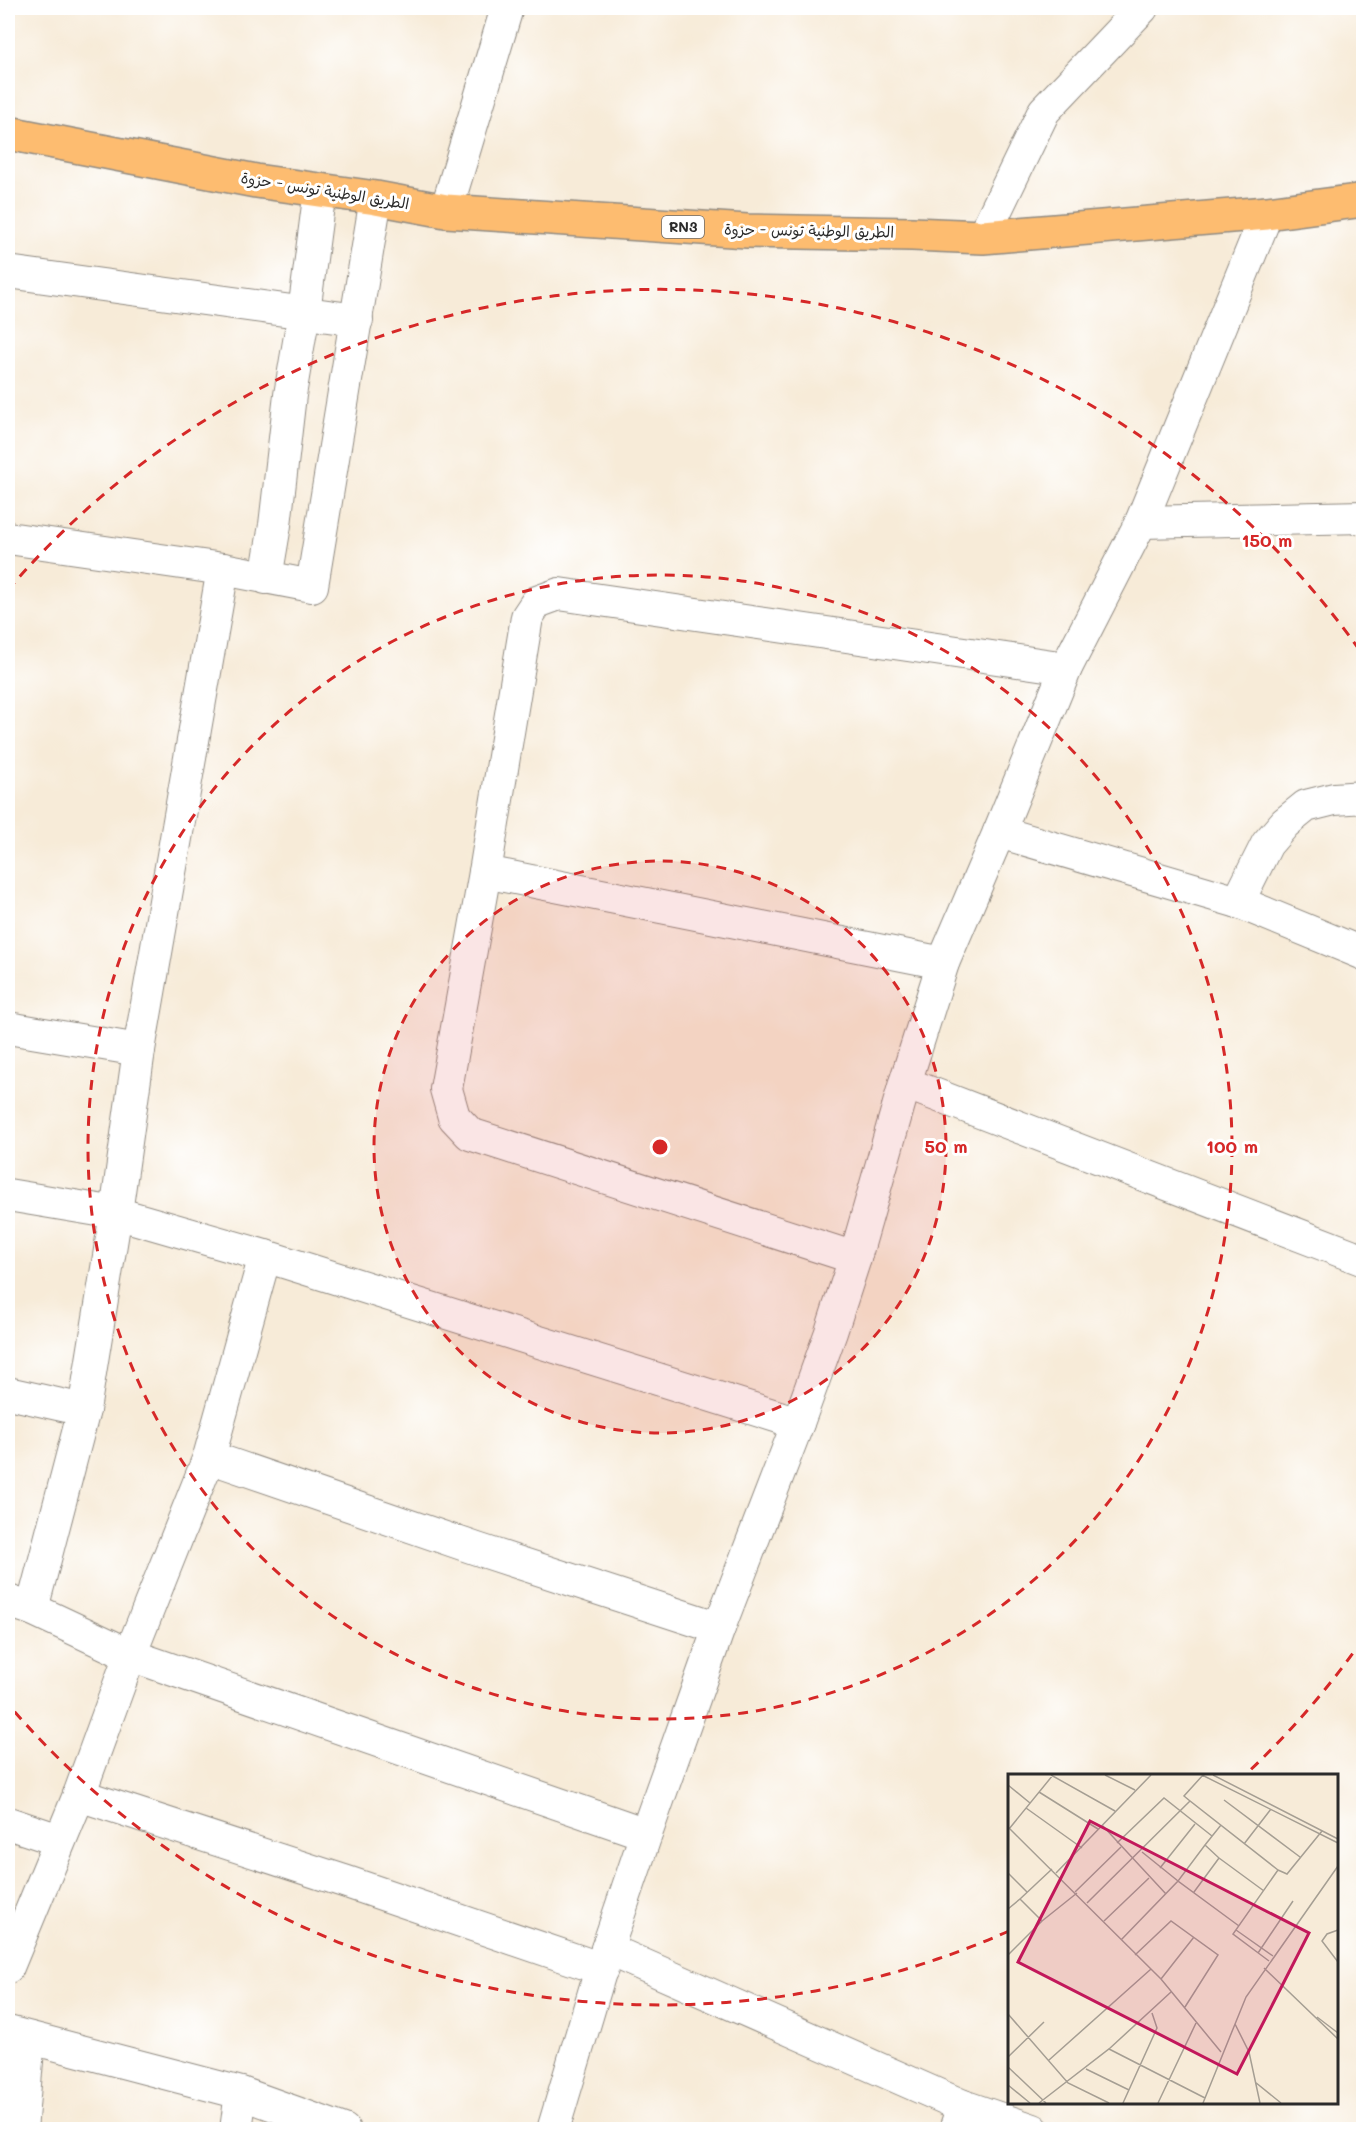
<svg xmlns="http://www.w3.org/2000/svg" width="1371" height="2137" font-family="Mali,'Playpen Sans Arabic',sans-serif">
<rect width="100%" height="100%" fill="#fff"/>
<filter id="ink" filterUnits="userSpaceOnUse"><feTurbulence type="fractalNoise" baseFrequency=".0167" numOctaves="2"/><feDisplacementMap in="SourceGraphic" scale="12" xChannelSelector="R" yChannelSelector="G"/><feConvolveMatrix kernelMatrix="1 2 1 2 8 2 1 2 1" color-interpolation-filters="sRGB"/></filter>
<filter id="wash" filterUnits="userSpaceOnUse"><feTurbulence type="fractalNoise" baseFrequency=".008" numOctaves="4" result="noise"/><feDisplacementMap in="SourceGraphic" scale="24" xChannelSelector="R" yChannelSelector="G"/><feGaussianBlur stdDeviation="1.35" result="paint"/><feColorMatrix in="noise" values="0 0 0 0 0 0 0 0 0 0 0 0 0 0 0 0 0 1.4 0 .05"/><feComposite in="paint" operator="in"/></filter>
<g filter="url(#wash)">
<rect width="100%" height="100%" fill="#f7ebd8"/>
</g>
<g filter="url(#ink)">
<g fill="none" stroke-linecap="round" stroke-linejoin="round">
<defs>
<g id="street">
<path d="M 446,211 L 507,8"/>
<path d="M 983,237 L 1044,111 L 1142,8"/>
<path d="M 8,272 L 357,320"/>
<path d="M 1141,522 L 1364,517"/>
<path d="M 8,538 L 223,569 L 312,586 L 376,198"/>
<path d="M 266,578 L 275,525 L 290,395 L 304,312 L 320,190"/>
<path d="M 999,832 L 1238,902 L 1364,954"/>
<path d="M 485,872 L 943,963"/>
<path d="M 1238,902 L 1267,844 L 1285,823 L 1306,806 L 1334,799 L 1364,797"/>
<path d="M 8,1028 L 139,1050"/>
<path d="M 905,1083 L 1364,1260"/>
<path d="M 8,1195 L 116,1213 L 139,1050 L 223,569"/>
<path d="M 855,1258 L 470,1134 L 454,1117 L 446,1089 L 485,872 L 527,617 L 537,602 L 559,594 L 1066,668"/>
<path d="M 8,1393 L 84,1410"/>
<path d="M 209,1457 L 477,1549 L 719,1628"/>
<path d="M 8,1601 L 32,1609 L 130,1655 L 646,1834"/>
<path d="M 32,1609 L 84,1410 L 116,1213 L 265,1256 L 798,1423"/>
<path d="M 79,1795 L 347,1882 L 602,1969"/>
<path d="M 8,1823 L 59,1840"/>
<path d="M 607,1949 L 963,2106"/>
<path d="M 8,1967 L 79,1795 L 130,1655 L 209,1457 L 265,1256"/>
<path d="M 8,2032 L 241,2093 L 344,2130"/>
<path d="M 21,2130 L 29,2038"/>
<path d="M 236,2130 L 241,2093"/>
<path d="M 553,2130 L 607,1949 L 646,1834 L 719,1628 L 798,1423 L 831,1332 L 855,1258 L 905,1083 L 943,963 L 999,832 L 1066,668 L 1141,522 L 1267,213"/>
<path d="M 955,2130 L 963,2106 L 1033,2130"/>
</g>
<path id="primary" d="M 8,133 L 256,181 L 376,198 L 446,211 L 747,231 L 912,234 L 983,237 L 1267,213 L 1364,200"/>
</defs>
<use href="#street" stroke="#918b82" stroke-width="34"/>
<use href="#primary" stroke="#918b82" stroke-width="36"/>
<use href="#street" stroke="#fff" stroke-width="32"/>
<use href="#primary" stroke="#fdbc70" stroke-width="33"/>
</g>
</g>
<circle cx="660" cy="1147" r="286" fill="#d62828" fill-opacity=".12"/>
<g fill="none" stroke="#d62828" stroke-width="3" stroke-dasharray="10 8">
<circle cx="660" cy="1147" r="286"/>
<circle cx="660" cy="1147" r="572"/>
<path d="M1363 1639A858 858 0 0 1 1245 1775M1009 1931A858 858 0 0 1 8 1704M8 590A858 858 0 0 1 1363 655"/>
</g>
<g text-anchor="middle" stroke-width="6" stroke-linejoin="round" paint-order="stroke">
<rect fill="#fff" stroke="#6b6b6b" stroke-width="1.5" x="662" y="216" width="42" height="22" rx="4.5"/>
<g font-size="14" font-weight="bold" fill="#2b2b2b">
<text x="683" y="232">RN3</text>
</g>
<g font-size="15" fill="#2b2b2b" stroke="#fff">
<text transform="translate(325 191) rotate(9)" y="5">الطريق الوطنية تونس - حزوة</text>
<text transform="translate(809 231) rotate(1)" y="5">الطريق الوطنية تونس - حزوة</text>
</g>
</g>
<g transform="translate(1008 1774)">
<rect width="330" height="330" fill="#f7ebd8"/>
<path fill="none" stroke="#a59e93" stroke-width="1.5" d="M 43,1 L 107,37M 97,1 L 127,16M 194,1 L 330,69M 205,1 L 330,65M 0,11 L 22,29M 31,18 L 90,55M 216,26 L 292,83M 182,27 L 176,22 L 195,1M 18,34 L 74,74M 94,51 L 158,120M 0,53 L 153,205 L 213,278M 1,55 L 45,1M 109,69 L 156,24 L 204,62M 236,70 L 263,35M 197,71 L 170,107 L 231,152M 211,84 L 256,117M 152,94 L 187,50M 0,99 L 19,118M 48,99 L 143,1M 67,118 L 113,73M 186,118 L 211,84 L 197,71 L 213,51M 12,125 L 44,95M 79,129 L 182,27 L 270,96M 0,135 L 12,125 L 34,147 L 0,181M 34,147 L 69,119M 96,147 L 141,104M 228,156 L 265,182M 330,156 L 319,160 L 314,167 L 330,188M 113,166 L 170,107 L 134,78M 250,179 L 285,127M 127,181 L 163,147 L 210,181 L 177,233M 261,187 L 225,160 L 270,96 L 279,100 L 314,57M 256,194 L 330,265M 153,205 L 186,163M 0,240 L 60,309 L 101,329M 309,243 L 330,259M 227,250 L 241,278 L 252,329M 101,275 L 163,218M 0,283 L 36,248M 41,286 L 143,195M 0,293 L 38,329M 78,295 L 121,316M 247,308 L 273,329M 0,311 L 22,329M 31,329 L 101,275 L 197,324M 115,329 L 149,254 L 144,239M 150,329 L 188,249M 195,329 L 238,223 L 330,92"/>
<path fill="#c2185b" fill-opacity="0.15" stroke="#c2185b" stroke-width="3" d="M 82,47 L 301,159 L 229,300 L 10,188 Z"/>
<rect width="330" height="330" fill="none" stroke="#2b2b2b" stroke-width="3"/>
</g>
<circle cx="660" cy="1147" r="9" fill="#d62828" stroke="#fff" stroke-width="3"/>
<g font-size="18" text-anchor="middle" font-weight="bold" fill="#d62828" stroke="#fff" stroke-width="6" stroke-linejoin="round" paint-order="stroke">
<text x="1267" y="547">150 m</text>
<text x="946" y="1153">50 m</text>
<text x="1232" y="1153">100 m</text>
</g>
<rect width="1371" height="2137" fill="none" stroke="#fff" stroke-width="30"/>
</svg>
